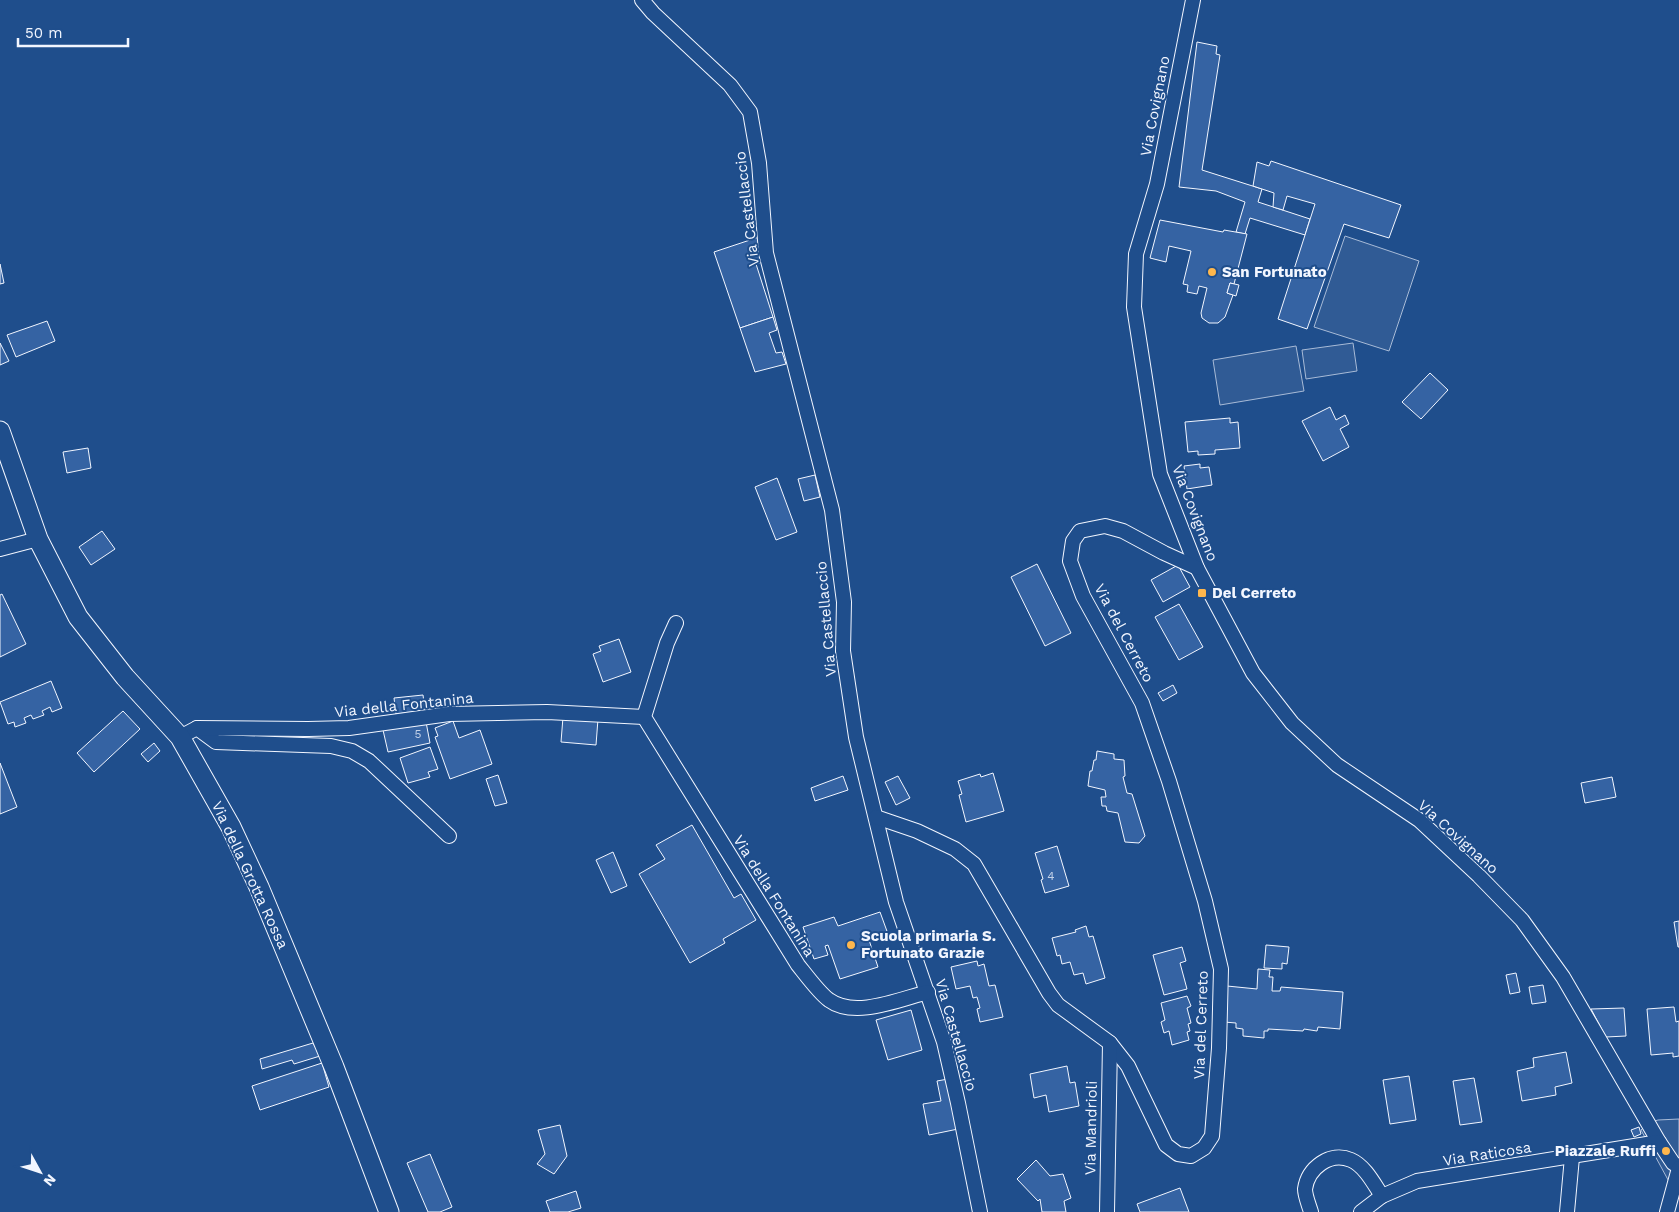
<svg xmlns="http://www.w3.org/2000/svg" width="1679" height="1212" font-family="'Work Sans',sans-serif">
<rect width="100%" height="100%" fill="#1f4e8c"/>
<g fill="#305b95" stroke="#a8bbd7">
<path d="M 1345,236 L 1419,261 L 1389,351 L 1314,327 Z"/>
<path d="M 1353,343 L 1357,371 L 1306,379 L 1302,350 Z"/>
<path d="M 1296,346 L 1304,391 L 1220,405 L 1213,360 Z"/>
<path d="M 1679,1119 L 1679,1185 L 1673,1189 L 1641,1130 L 1648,1123 L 1658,1120 Z"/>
</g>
<g fill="#3563a3" stroke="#f2f6ff">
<path d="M 1197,42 L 1217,46 L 1216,54 L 1220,55 L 1202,170 L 1262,189 L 1258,202 L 1310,219 L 1305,235 L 1250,218 L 1245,234 L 1236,232 L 1245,202 L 1216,191 L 1179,187 Z"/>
<path d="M 1271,161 L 1401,205 L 1389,238 L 1344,224 L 1307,329 L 1278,319 L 1315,204 L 1287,196 L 1283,210 L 1273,207 L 1274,193 L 1253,186 L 1257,162 L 1269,166 Z"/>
<path d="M 1160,220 L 1223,232 L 1224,230 L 1247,234 L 1234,284 L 1230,283 L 1227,293 L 1233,295 L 1225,317 L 1218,323 L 1209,323 L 1202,318 L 1201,313 L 1207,288 L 1199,286 L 1197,294 L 1187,292 L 1188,285 L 1183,284 L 1191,251 L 1169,246 L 1166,262 L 1150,258 Z"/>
<path d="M 759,237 L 762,262 L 756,264 L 773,317 L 740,328 L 714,252 Z"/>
<path d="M 0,264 L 4,283 L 0,284 Z"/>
<path d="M 1230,283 L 1239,285 L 1236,296 L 1227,293 Z"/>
<path d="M 773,317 L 777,330 L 769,333 L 776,353 L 782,352 L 786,364 L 755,372 L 740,328 Z"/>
<path d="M 47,321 L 55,341 L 16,357 L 7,335 Z"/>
<path d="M 0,343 L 9,361 L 0,365 Z"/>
<path d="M 1430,373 L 1448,390 L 1421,419 L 1402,402 Z"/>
<path d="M 1330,407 L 1336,420 L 1345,415 L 1349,424 L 1340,429 L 1349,447 L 1323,461 L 1302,421 Z"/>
<path d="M 1230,418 L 1230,423 L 1238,422 L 1240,448 L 1215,450 L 1215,454 L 1198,455 L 1198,451 L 1188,452 L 1185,422 Z"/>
<path d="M 88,448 L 91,468 L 67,473 L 63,452 Z"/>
<path d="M 1200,464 L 1200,468 L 1209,467 L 1212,485 L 1187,489 L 1184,466 Z"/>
<path d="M 815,475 L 820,497 L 804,501 L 798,479 Z"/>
<path d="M 777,478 L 797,532 L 776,540 L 755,487 Z"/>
<path d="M 102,531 L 115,549 L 91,565 L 79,547 Z"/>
<path d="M 1037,564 L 1071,633 L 1045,646 L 1011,577 Z"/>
<path d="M 1178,565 L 1190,587 L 1163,602 L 1151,580 Z"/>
<path d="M 2,594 L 26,644 L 0,657 L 0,595 Z"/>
<path d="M 1179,604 L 1203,647 L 1179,660 L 1155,617 Z"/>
<path d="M 619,639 L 631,672 L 603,682 L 593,654 L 601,651 L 599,646 Z"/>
<path d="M 51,681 L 62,708 L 52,712 L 50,707 L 42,711 L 44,715 L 33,719 L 31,715 L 24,718 L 26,723 L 15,727 L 14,722 L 8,724 L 0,702 Z"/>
<path d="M 1173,685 L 1177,693 L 1163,701 L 1158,693 Z"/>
<path d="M 423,695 L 425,711 L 396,714 L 394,698 Z"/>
<path d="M 123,711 L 140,729 L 94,772 L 77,753 Z"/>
<path d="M 563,717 L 598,719 L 596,745 L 561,742 Z"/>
<path d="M 453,721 L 459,738 L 480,730 L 492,764 L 450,779 L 435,737 L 438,736 L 435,728 Z"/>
<path d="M 426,722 L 430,743 L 388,752 L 383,730 Z"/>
<path d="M 154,743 L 160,751 L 148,762 L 141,754 Z"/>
<path d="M 430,747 L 438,769 L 428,772 L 430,777 L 408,783 L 400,758 Z"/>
<path d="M 1097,751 L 1114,754 L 1114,759 L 1124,760 L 1125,776 L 1123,777 L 1127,793 L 1132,794 L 1145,836 L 1139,843 L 1125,842 L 1118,813 L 1107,811 L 1106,806 L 1102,806 L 1101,797 L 1106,797 L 1105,790 L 1088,786 L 1090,771 L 1092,771 L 1094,760 L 1096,760 Z"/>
<path d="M 0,763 L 17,807 L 0,814 Z"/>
<path d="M 993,773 L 1004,811 L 966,822 L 959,795 L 962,794 L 958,781 L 980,774 L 981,777 Z"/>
<path d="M 498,775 L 507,803 L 495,806 L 486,779 Z"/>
<path d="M 843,776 L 848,790 L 815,801 L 811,788 Z"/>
<path d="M 898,776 L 910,798 L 896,805 L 885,782 Z"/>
<path d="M 1612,777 L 1616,797 L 1585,803 L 1581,783 Z"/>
<path d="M 692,825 L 734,898 L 741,894 L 756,920 L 723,939 L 725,943 L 690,963 L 639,874 L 665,859 L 656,845 Z"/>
<path d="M 1057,846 L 1069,886 L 1045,893 L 1041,880 L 1043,879 L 1035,853 Z"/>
<path d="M 613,852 L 627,886 L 611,893 L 596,860 Z"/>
<path d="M 880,912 L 888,934 L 869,940 L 878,967 L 840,979 L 828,945 L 825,946 L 828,955 L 814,959 L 803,927 L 834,917 L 838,926 Z"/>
<path d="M 1679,921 L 1679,947 L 1678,947 L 1674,922 Z"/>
<path d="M 1086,926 L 1089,937 L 1093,936 L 1105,978 L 1086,984 L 1083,973 L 1074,975 L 1070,962 L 1062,964 L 1060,955 L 1057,956 L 1052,938 L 1076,932 L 1075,930 Z"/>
<path d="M 1266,945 L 1289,947 L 1287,964 L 1282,963 L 1282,969 L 1264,968 Z"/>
<path d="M 1182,947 L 1186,961 L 1180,963 L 1187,989 L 1164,995 L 1153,955 Z"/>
<path d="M 977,961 L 978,966 L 984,964 L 989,986 L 995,985 L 1003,1017 L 980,1022 L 977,1009 L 980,1008 L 977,997 L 973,998 L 970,986 L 956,989 L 951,967 Z"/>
<path d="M 1258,969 L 1270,970 L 1269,977 L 1273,977 L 1272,991 L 1280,991 L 1281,987 L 1343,992 L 1340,1029 L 1318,1027 L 1317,1031 L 1304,1029 L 1303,1031 L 1268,1029 L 1268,1031 L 1264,1031 L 1264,1038 L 1243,1036 L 1243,1029 L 1236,1028 L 1236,1023 L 1224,1022 L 1227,986 L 1257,989 Z"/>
<path d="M 1516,973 L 1520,992 L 1510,994 L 1506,975 Z"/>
<path d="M 1543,985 L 1546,1002 L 1532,1004 L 1529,987 Z"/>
<path d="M 1187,996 L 1191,1006 L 1187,1008 L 1191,1023 L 1188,1024 L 1190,1031 L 1187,1032 L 1189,1040 L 1172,1045 L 1169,1031 L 1164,1033 L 1161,1022 L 1165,1020 L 1161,1003 Z"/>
<path d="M 1674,1007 L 1676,1022 L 1679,1021 L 1679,1056 L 1673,1057 L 1673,1053 L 1651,1055 L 1647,1009 Z"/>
<path d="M 1624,1008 L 1626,1036 L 1606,1037 L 1591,1009 Z"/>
<path d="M 911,1010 L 922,1050 L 888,1060 L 876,1020 Z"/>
<path d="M 313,1043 L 320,1056 L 294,1064 L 292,1060 L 262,1069 L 260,1059 Z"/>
<path d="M 1566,1052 L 1572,1083 L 1555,1087 L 1556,1095 L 1522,1101 L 1517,1071 L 1534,1067 L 1533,1058 Z"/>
<path d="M 322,1063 L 329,1087 L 260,1110 L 252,1086 Z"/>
<path d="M 1067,1066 L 1070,1083 L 1075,1082 L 1079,1106 L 1049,1112 L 1046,1095 L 1034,1098 L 1030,1074 Z"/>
<path d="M 1409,1076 L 1416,1120 L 1390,1124 L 1383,1080 Z"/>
<path d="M 1474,1078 L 1482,1122 L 1460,1125 L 1453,1081 Z"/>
<path d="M 948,1079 L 958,1129 L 929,1135 L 923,1104 L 941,1101 L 937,1081 Z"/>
<path d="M 560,1125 L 567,1156 L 554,1174 L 537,1164 L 545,1154 L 538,1130 Z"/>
<path d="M 1639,1127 L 1641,1134 L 1634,1137 L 1631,1130 Z"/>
<path d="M 430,1154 L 452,1207 L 440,1212 L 428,1212 L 407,1163 Z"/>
<path d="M 1036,1160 L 1050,1176 L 1063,1174 L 1071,1198 L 1064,1201 L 1066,1212 L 1042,1212 L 1040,1199 L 1038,1201 L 1017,1179 Z"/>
<path d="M 1180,1188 L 1189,1212 L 1140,1212 L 1137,1204 Z"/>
<path d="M 576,1191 L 581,1208 L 568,1212 L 550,1212 L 546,1201 Z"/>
</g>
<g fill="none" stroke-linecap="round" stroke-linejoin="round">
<defs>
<g id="street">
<path d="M 642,0 L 653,13 L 730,85 L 750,112 L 759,163 L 766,253 L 832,510 L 844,602 L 843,651 L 856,737 L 896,902 L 944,1042 L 958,1103 L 980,1212"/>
<path d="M 1193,0 L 1157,184 L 1136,254 L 1134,307 L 1160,474 L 1197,568 L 1253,673 L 1292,723 L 1337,765 L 1419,820 L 1479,876 L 1522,920 L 1563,977 L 1659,1142 L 1673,1163 L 1679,1167"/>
<path d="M 0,549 L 38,539"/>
<path d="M 676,623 L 667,643 L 644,717 L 798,965 C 806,975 820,994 829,1000 C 855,1019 900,999 928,992"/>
<path d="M 197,728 L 216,742 L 331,746 L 352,751 L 369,761 L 449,836"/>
<path d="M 180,737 L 197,728 L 308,729 L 349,728 L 449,714 L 547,712 L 644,717"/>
<path d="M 876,817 L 917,831 L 955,849 L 974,864 L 1049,993 L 1058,1005 L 1110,1043 L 1128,1066 L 1166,1145 L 1178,1154 L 1191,1156 L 1204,1148 L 1212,1136 L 1219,1048 L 1221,969 L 1205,901 L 1169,781 L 1142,703 L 1083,596 L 1070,561 L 1073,541 L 1080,531 L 1105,526 L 1123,531 L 1164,553 L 1197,568"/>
<path d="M 1107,1212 L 1110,1043"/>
<path d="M 1311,1212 C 1309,1205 1305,1196 1305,1189 C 1308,1168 1330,1151 1351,1160 C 1365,1166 1374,1184 1382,1196"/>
<path d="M 1361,1212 L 1382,1196 L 1417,1181 L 1659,1142"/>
<path d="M 1567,1212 L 1572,1157"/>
<path d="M 1667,1212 L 1679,1168"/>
</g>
<path id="secondary" d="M 0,431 L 38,539 L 78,617 L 125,677 L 180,737 L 231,827 L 259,887 L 334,1067 L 389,1212"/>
</defs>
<use href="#street" stroke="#f2f6ff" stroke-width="16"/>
<use href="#secondary" stroke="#f2f6ff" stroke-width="21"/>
<use href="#street" stroke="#1f4e8c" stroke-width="14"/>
<use href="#secondary" stroke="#1f4e8c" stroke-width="19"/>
</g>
<g fill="#ffb74d" stroke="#1f4e8c" stroke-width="2">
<circle cx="1212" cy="272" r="5"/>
<rect x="1197" y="588" width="10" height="10" rx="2.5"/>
<circle cx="851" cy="945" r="5"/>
<circle cx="1666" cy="1151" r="5"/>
</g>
<g text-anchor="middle" stroke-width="4" stroke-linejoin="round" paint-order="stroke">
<g font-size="12" fill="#c3d1e8">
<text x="418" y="738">5</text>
<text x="1051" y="880">4</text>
</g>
<g font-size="15" fill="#f2f6ff" stroke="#1f4e8c">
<text transform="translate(1155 106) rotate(-79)" y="5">Via Covignano</text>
<text transform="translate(747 209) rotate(-97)" y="5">Via Castellaccio</text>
<text transform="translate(1195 513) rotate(69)" y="5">Via Covignano</text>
<text transform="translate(826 619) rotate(-95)" y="5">Via Castellaccio</text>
<text transform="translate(1124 633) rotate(62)" y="5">Via del Cerreto</text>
<text transform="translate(404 705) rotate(-6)" y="5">Via della Fontanina</text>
<text transform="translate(1458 837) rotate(42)" y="5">Via Covignano</text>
<text transform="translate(250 875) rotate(65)" y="5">Via della Grotta Rossa</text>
<text transform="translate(774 896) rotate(58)" y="5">Via della Fontanina</text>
<text transform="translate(1201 1025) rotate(-88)" y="5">Via del Cerreto</text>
<text transform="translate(956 1035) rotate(74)" y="5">Via Castellaccio</text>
<text transform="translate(1091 1128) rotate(-89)" y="5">Via Mandrioli</text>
<text transform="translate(1487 1154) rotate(-9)" y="5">Via Raticosa</text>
</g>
<g font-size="15" font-weight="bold" fill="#f2f6ff" stroke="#1f4e8c" text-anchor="start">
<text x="1222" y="277">San Fortunato</text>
<text x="1212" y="598">Del Cerreto</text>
<text x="861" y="941">Scuola primaria S.<tspan x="861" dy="17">Fortunato Grazie</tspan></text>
<text x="1656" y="1156" text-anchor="end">Piazzale Ruffi</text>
</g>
</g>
<g transform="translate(40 1172) rotate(130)" stroke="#1f4e8c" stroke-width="4" paint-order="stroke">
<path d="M0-4L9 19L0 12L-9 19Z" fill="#f2f6ff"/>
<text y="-8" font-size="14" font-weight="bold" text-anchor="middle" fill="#f2f6ff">N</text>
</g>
<path d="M18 38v8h110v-8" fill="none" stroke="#f2f6ff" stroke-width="2.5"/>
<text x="25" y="38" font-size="15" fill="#f2f6ff" stroke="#1f4e8c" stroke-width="4" paint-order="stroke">50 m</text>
</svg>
